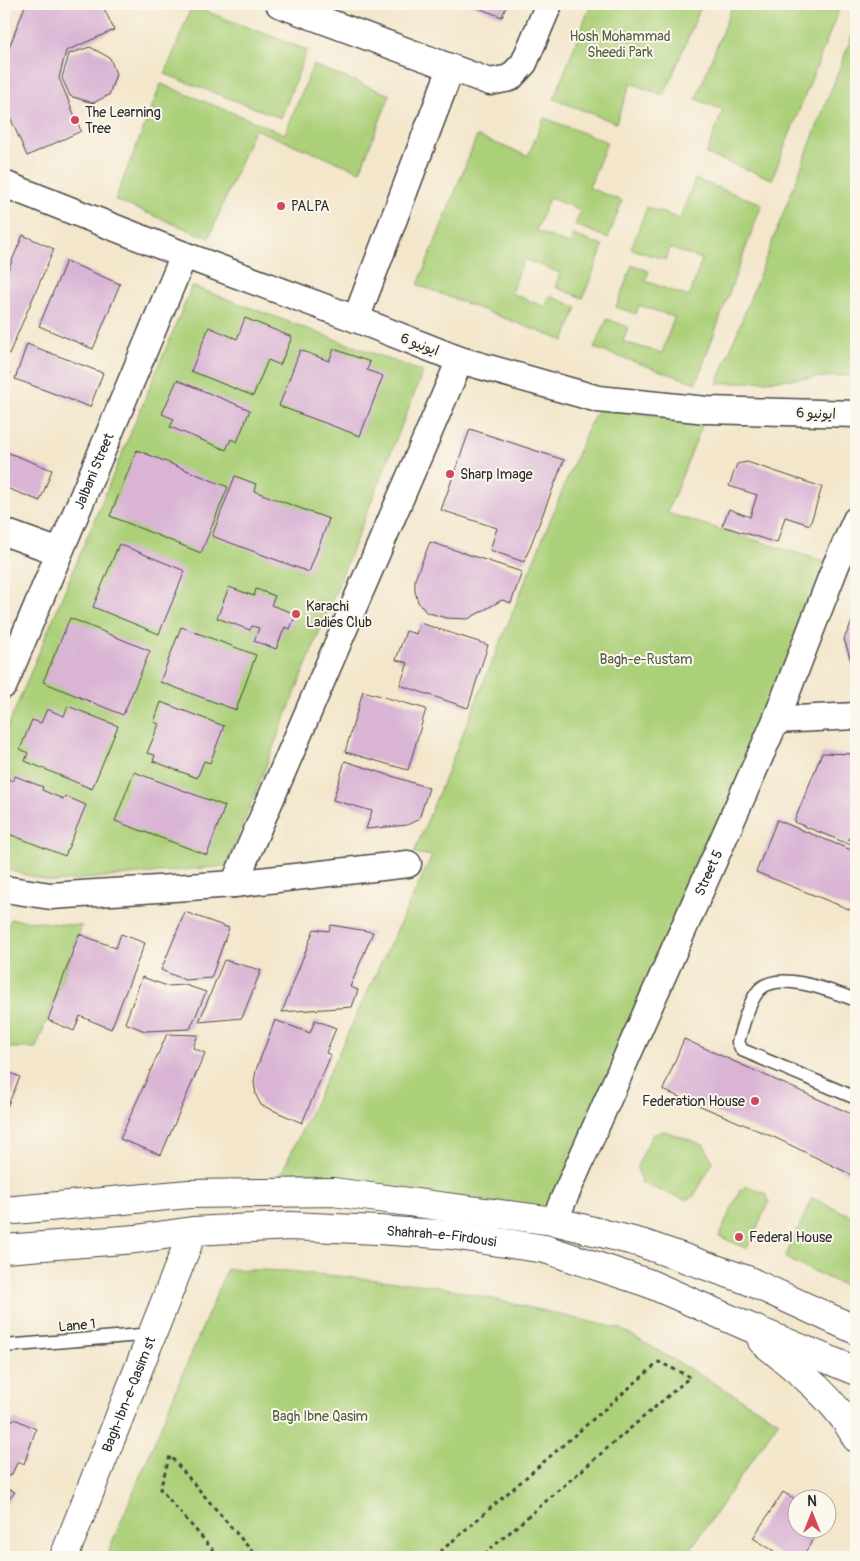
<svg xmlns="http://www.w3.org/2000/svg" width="860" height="1561" font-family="Pangolin,'Playpen Sans Arabic',sans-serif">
<rect width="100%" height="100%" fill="#fbf7ec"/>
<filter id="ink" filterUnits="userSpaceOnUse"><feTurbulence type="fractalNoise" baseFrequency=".02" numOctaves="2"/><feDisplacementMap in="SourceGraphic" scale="10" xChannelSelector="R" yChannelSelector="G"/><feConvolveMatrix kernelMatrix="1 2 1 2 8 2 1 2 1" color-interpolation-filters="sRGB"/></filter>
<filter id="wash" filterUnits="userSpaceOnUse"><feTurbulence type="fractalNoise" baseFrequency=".0096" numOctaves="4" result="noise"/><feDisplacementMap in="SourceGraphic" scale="20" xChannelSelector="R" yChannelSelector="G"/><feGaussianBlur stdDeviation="1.12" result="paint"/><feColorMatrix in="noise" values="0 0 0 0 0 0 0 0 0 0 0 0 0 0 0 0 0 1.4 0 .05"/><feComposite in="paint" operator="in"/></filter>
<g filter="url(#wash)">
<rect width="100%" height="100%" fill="#f3e6cb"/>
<g fill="#acd079" stroke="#6c7e52">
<path d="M 591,4 L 702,4 L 664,96 L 631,83 L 616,123 L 554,99 Z"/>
<path d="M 733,4 L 841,4 L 772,179 L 706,154 L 723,110 L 696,99 Z"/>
<path d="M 192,6 L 307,50 L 281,118 L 165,74 Z"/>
<path d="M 856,26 L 856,375 L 717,384 Z"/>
<path d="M 313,65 L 390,95 L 360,171 L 254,129 L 209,238 L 115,200 L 161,84 L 285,134 Z"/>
<path d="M 544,118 L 607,142 L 589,188 L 622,201 L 608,238 L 575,225 L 581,210 L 549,198 L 536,231 L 569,244 L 573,235 L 603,246 L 583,298 L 555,287 L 560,273 L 524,259 L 511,293 L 545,307 L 550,296 L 577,307 L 564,341 L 418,285 L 477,136 L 528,156 Z"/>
<path d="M 695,179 L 762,204 L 696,383 L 594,348 L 607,319 L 628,327 L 623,342 L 662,353 L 674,317 L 639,305 L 636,314 L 616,307 L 632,265 L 649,271 L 645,281 L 689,297 L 702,259 L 670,248 L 666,260 L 631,249 L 647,207 L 680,219 Z"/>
<path d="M 192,286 L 423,372 L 226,866 L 53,882 L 4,869 L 4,736 Z"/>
<path d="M 599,407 L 703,423 L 667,513 L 836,565 L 553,1222 L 272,1193 L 432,856 L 414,853 L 588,428 Z"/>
<path d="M 11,919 L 82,926 L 36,1048 L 4,1048 L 4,937 Z"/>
<path d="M 664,1131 L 704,1145 L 713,1162 L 694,1196 L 685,1200 L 641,1183 L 637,1167 L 652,1135 Z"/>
<path d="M 747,1186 L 766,1194 L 769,1201 L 747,1249 L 719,1236 L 740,1190 Z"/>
<path d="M 812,1198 L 856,1218 L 856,1291 L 785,1258 Z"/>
<path d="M 227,1269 L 287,1271 L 437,1286 L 621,1329 L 779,1421 L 685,1557 L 106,1557 Z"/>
</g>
<g id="blocks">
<g fill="#d9b4d4">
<path d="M 29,4 L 102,4 L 114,30 L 66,51 L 59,78 L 81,131 L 27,156 L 4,103 L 4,61 L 25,6 Z"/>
<path d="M 468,4 L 507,4 L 502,17 Z"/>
<path d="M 90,47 L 110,58 L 116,74 L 109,95 L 93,103 L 70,96 L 62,78 L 69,54 Z"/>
<path d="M 23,235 L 54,249 L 9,354 L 4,351 L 4,270 L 7,272 Z"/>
<path d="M 66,261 L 120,284 L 93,349 L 39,326 Z"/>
<path d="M 245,318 L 292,337 L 280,365 L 268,360 L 253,396 L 191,371 L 209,327 L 237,339 Z"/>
<path d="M 27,344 L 103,373 L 90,407 L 15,379 Z"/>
<path d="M 334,349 L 370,362 L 367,370 L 383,376 L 360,436 L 279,406 L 300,350 L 329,361 Z"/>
<path d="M 4,370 L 10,373 L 4,391 Z"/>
<path d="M 177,380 L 250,410 L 237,442 L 231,439 L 226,450 L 170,427 L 174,419 L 162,414 Z"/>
<path d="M 470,429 L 564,460 L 524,562 L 490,550 L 497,528 L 441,510 Z"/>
<path d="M 137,450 L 228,487 L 201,553 L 110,516 Z"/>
<path d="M 4,451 L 52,470 L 40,501 L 4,487 Z"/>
<path d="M 747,462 L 822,487 L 810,525 L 785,517 L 777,543 L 722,526 L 729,509 L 750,517 L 757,495 L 729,486 L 737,464 Z"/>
<path d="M 235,476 L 256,484 L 254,491 L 329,519 L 309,572 L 212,536 Z"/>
<path d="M 430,542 L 522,572 L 511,603 L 502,600 L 468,619 L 446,618 L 426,612 L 418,602 L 415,591 L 415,579 Z"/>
<path d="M 119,544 L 185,571 L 159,634 L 93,607 Z"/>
<path d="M 229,587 L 254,596 L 256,589 L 275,596 L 271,605 L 296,614 L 290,629 L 285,627 L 276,649 L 254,641 L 259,628 L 252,626 L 250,630 L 217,618 Z"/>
<path d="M 856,613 L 856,676 L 844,639 Z"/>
<path d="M 70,618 L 150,651 L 123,715 L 43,682 Z"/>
<path d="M 420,623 L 488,645 L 468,708 L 400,685 L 408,663 L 396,660 L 406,631 L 416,634 Z"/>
<path d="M 181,627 L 256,655 L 236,710 L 160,682 Z"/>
<path d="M 363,691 L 426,709 L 408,770 L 345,752 Z"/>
<path d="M 161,702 L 224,726 L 210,763 L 204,761 L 197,778 L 153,761 L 155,755 L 147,753 L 159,724 L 154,722 Z"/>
<path d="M 68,706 L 118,726 L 92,789 L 25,761 L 28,753 L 20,749 L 32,720 L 41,723 L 47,709 L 64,716 Z"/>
<path d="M 822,753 L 856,754 L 856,821 L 849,840 L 856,825 L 856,847 L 794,822 Z"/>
<path d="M 345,761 L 429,788 L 419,819 L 407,825 L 366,829 L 372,811 L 333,800 Z"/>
<path d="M 134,772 L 225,806 L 207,855 L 115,821 Z"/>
<path d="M 15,776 L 43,787 L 42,790 L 63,799 L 65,796 L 86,805 L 65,856 L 4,832 L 4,822 L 9,809 L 4,807 L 4,777 L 13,781 Z"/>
<path d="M 777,820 L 856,852 L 856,912 L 756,872 Z"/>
<path d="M 185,912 L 229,928 L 211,978 L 185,980 L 161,970 Z"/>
<path d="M 331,925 L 373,932 L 350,987 L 358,990 L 352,1007 L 282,1012 L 314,929 L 329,931 Z"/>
<path d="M 79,934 L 116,948 L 121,934 L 145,943 L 111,1029 L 80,1016 L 74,1031 L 48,1020 Z"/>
<path d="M 224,960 L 261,970 L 242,1018 L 199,1022 Z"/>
<path d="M 142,977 L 167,986 L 185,985 L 206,992 L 190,1029 L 145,1031 L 125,1023 Z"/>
<path d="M 275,1020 L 310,1033 L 315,1020 L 336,1028 L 326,1053 L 331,1055 L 302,1123 L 261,1105 L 256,1095 L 254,1082 L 256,1070 Z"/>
<path d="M 167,1034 L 198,1035 L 193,1048 L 205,1053 L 161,1155 L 120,1139 Z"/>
<path d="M 684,1039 L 856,1116 L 856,1177 L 778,1139 L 663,1090 Z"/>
<path d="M 4,1070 L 20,1077 L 4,1114 Z"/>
<path d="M 15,1419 L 36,1429 L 24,1464 L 18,1461 L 11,1476 L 4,1474 L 4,1423 Z"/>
<path d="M 4,1488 L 15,1492 L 4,1505 Z"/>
<path d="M 783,1492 L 798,1501 L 798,1528 L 821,1528 L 802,1557 L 783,1557 L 753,1538 Z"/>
</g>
</g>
</g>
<g filter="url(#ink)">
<use href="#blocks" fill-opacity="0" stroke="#494743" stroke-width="1"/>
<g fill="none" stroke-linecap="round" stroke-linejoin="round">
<defs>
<g id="service">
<path d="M 856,1000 C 834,992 780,970 760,989 C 749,1000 742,1027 738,1042 L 742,1050 L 856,1098"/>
<path d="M 4,1346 L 153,1334"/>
</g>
<g id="minor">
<path d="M 279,4 L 490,82 L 510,78 L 524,63 L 549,4"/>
<path d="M 4,184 L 184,255 L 356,319 L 460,360 L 598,399 L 707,410 L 856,414"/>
<path d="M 356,319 L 451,68"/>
<path d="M 4,532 L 59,552"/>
<path id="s1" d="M 4,685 L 184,255"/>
<path d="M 776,720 L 856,716"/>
<path d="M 234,884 L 460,360"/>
<path d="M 4,889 L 51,896 L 234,884 L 408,864"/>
<path id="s2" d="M 554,1221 L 776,720 L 836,565 L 856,520"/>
</g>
<g id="tertiary">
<path id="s3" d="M 64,1557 L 193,1231"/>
</g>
<g id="primary">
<path d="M 4,1211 L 189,1194 L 333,1192 L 554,1221 L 641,1243 L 747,1280 L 856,1330"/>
<path id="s4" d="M 4,1249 L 136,1239 L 193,1231 L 290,1226 L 378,1230 L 452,1235 L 545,1249 L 648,1283 L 744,1325 L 856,1371"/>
<path d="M 762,1341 C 794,1367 838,1401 856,1438"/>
</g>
</defs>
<use href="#service" stroke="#494743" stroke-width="15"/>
<use href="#minor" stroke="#494743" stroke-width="29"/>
<use href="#tertiary" stroke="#494743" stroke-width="30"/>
<use href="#primary" stroke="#494743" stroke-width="30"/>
<g stroke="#494743" stroke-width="3" stroke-dasharray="4 4" stroke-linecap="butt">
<path d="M 219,1557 L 160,1489 L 170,1456 L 257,1557"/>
<path d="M 434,1557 L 659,1362 L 690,1377 L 481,1557"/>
</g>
<use href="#service" stroke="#fff" stroke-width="12"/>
<use href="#minor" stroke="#fff" stroke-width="26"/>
<use href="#tertiary" stroke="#fff" stroke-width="28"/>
<use href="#primary" stroke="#fff" stroke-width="28"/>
</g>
</g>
<g fill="#d1495b" stroke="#fbf7ec" stroke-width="2">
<circle cx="75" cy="120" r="5"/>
<circle cx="281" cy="206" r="5"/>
<circle cx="450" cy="474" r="5"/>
<circle cx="296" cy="614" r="5"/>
<circle cx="755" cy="1101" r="5"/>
<circle cx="739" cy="1237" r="5"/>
</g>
<g text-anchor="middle" stroke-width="4" stroke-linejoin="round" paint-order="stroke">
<g font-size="14" fill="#525d42" stroke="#fbf7ec">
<text x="620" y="41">Hosh Mohammad<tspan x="620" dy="16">Sheedi Park</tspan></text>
<text x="646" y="664">Bagh-e-Rustam</text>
<text x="320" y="1421">Bagh Ibne Qasim</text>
</g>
<g font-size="14" fill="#2b2b2b" stroke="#fbf7ec" text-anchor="start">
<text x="85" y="117">The Learning<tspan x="85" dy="16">Tree</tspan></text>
<text x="291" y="211">PALPA</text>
<text x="460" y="479">Sharp Image</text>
<text x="306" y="611">Karachi<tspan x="306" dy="16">Ladies Club</tspan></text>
<text x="745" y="1106" text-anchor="end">Federation House</text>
<text x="749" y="1242">Federal House</text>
</g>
<g font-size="14" fill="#2b2b2b" stroke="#fbf7ec">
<text transform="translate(420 344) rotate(21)" y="5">ایونیو 6</text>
<text transform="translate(816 413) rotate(2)" y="5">ایونیو 6</text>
<text dy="5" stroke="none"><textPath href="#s1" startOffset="232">Jalbani Street</textPath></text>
<text dy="5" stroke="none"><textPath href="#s2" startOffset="381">Street 5</textPath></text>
<text dy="5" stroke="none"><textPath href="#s4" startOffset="439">Shahrah-e-Firdousi</textPath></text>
<text transform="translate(77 1325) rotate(-5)" y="5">Lane 1</text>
<text dy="5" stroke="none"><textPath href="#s3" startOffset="175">Bagh-Ibn-e-Qasim st</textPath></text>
</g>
</g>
<rect width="860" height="1561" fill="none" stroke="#fbf7ec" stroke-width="20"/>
<g transform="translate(812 1514)"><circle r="24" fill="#fbf7ec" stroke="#a8a59f"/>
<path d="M0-4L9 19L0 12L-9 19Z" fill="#d1495b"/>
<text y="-8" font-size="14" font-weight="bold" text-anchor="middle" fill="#2b2b2b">N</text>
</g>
</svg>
